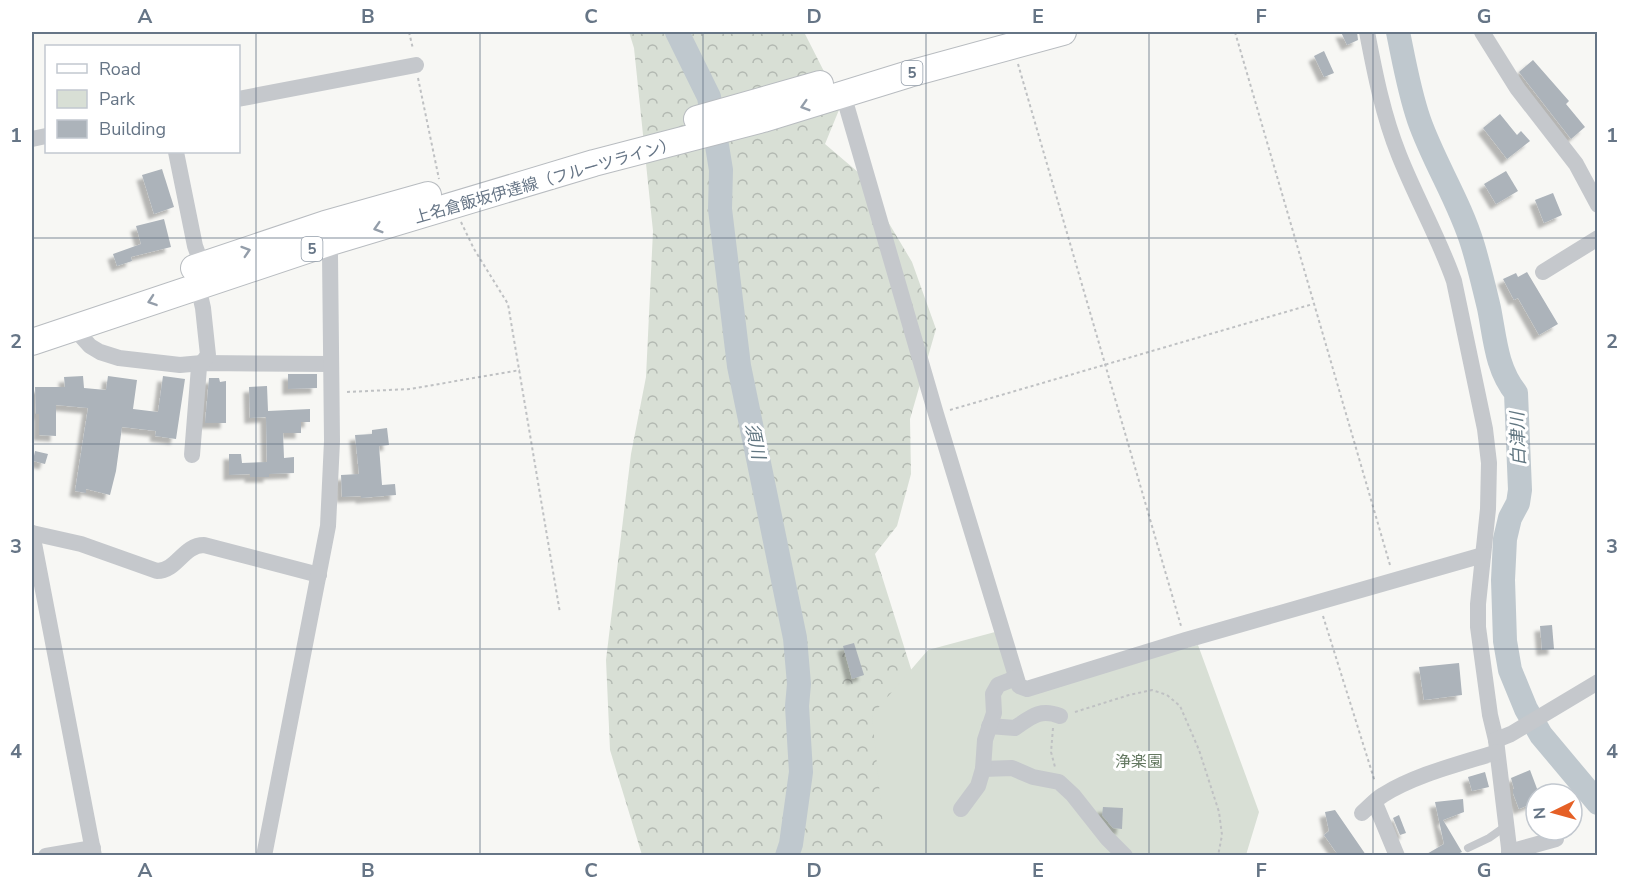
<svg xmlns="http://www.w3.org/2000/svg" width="1629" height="887" font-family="'Nunito Sans','Noto Sans JP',sans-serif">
<defs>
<pattern id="forest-crowns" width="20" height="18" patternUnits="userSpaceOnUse" patternTransform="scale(1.5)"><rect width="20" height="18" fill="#d8dfd5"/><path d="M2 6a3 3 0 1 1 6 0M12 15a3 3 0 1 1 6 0" fill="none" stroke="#b3b9b2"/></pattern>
<filter id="shadow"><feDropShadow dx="-5.5" dy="5.5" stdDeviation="1.5" flood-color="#0004"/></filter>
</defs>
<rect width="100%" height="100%" fill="#f7f7f4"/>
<path fill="url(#forest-crowns)" d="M 629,32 L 804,32 L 841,105 L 825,144 L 859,173 L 912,262 L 936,329 L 910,419 L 911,474 L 897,526 L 875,554 L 938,755 L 963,855 L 642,855 L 610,750 L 606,660 L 631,454 L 646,377 L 653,231 L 634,48 Z"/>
<path fill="#d8dfd5" d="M 995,632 L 1013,690 L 1198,645 L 1259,812 L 1246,855 L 886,855 L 872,715 L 928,650 Z"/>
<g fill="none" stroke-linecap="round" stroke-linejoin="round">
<g stroke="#bfc8ce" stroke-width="24">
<path d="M 677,32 L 709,97 L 721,170 L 720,209 L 739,366 L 795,638 L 799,684 L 797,706 L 801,772 L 791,844 L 787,856"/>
<path d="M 1398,32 C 1404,61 1409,91 1419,120 C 1434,163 1460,202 1473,246 C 1479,266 1484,287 1489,308 C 1495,338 1496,368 1516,393 L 1520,490 L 1518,503 L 1510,518 L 1505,539 L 1503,580 L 1505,641 L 1510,670 L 1526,709 L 1541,735 L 1598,803"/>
</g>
</g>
<g fill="#acb3ba" filter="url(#shadow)">
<path d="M 1341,32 L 1357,32 L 1358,40 L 1347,45 Z"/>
<path d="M 1324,51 L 1334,73 L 1324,77 L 1314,56 Z"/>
<path d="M 1533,60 L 1569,101 L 1566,104 L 1585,127 L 1571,139 L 1519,72 Z"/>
<path d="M 1500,114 L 1517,135 L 1521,131 L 1530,141 L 1507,159 L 1483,128 Z"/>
<path d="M 162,169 L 174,207 L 154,214 L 142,175 Z"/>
<path d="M 1506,171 L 1518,191 L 1496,204 L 1484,184 Z"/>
<path d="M 1553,193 L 1562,215 L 1544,223 L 1535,200 Z"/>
<path d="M 164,219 L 171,247 L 131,257 L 132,261 L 117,266 L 113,254 L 141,244 L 136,226 Z"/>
<path d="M 1527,272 L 1558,324 L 1539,335 L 1518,298 L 1514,300 L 1503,279 L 1516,273 L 1518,277 Z"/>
<path d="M 288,374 L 317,374 L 317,388 L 288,389 Z"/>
<path d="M 83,376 L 84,388 L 106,390 L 108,376 L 137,380 L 133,409 L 158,412 L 163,376 L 185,379 L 176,439 L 155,436 L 156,431 L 122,427 L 116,471 L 110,495 L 86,489 L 86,493 L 75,491 L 88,408 L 56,405 L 56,436 L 39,435 L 39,414 L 36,414 L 35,387 L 65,387 L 64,377 Z"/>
<path d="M 209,378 L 219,378 L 220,382 L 226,381 L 226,423 L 205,423 Z"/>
<path d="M 267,386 L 268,411 L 310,409 L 310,422 L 301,422 L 301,433 L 283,433 L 284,458 L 294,457 L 294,473 L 269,474 L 269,477 L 250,477 L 250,474 L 229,475 L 229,454 L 241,454 L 242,463 L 267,462 L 266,417 L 250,418 L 249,387 Z"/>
<path d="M 387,428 L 389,445 L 379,446 L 382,485 L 395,484 L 396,495 L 361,498 L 361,496 L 342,497 L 341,475 L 359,474 L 355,435 L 372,434 L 372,430 Z"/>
<path d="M 35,451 L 48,454 L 45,464 L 33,461 Z"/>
<path d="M 1552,625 L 1554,649 L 1542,650 L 1540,626 Z"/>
<path d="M 854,643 L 864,675 L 852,679 L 843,646 Z"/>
<path d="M 1459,663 L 1462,695 L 1424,700 L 1419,667 Z"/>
<path d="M 1530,770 L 1539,794 L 1536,794 L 1536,802 L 1519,809 L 1513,793 L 1513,789 L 1514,789 L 1511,778 Z"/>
<path d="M 1485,772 L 1489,787 L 1472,791 L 1468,777 Z"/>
<path d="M 1463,799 L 1464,812 L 1443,820 L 1462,852 L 1455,855 L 1425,855 L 1444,844 L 1435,802 Z"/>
<path d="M 1103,807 L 1123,808 L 1122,829 L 1113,828 L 1102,815 Z"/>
<path d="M 1335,810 L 1366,855 L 1338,855 L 1324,835 L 1329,831 L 1325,812 Z"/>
<path d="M 1399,815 L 1406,833 L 1400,835 L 1393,818 Z"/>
</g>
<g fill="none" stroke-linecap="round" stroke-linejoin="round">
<defs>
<g id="primary">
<path d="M 697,119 L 820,84"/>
<path d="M 194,268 L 325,224 L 428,195"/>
<path d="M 32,342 L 334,241 L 594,163 L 763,119 L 909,74 L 1063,32"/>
</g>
</defs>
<use href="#primary" stroke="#b8bcc0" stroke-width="28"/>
<g stroke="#bfc1c3" stroke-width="2" stroke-dasharray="3 3" stroke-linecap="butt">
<path d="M 409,32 L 413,49"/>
<path d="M 1235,32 L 1390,565"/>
<path d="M 1018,64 L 1181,626"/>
<path d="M 418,78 L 439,179"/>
<path d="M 461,222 L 474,249 L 508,304 L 560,613"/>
<path d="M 347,392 L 410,389 L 520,370"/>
<path d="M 950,410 L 1313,304"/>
<path d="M 1323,616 L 1375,782"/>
<path d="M 1075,712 L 1129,695 L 1152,690 L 1167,695 L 1180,706 L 1199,750 L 1219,812 L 1222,835 L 1218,856"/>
<path d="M 1053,728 L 1051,752 L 1055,767"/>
</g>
<path stroke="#c5c8cc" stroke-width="8" d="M 1468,848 L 1489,838 L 1506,826"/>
<g stroke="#c5c8cc" stroke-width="16">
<path d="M 1367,32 C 1375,74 1383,115 1399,155 C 1416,198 1439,238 1454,281 L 1485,429 L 1489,463 L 1488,509 L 1478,604 L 1478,627 L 1490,715 L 1496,740 L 1510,856"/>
<path d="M 1482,32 L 1517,88 L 1576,164 L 1598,205"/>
<path d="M 843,94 L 936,414 L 1019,686 L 1027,689 L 1186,640 L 1483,555"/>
<path d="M 238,99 L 416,65"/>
<path d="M 32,139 L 46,136"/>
<path d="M 176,152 L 195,246 L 202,265"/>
<path d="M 1543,272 L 1598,238"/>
<path d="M 76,327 L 81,336 L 90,346 L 100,352 L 119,358 L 180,365 L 202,363 L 331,364"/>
<path d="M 192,455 L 199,367 L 208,355 L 203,308 L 198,286"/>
<path d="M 32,533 L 94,856"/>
<path d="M 32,533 L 81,544 L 157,571 C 177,571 183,545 204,545 L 319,575"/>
<path d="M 989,726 L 1015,728 C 1031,717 1040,708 1060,716"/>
<path d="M 1496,740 L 1511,734 L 1598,682"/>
<path d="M 983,769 L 1012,768 L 1033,777 L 1059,782 L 1073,795 L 1107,838 L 1125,856"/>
<path d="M 1375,803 L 1397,856"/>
<path d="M 961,809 L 978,786 L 983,769 L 985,740 L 994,713 L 993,694 L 998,685 L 1016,678"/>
<path d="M 1362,813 C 1369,807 1376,799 1383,795 C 1417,774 1460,764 1497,752"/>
<path d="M 1509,852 L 1556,839"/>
<path d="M 46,856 L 93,848"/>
<path d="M 264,856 L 328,526 L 332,441 L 330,255 L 327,233"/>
</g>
<use href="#primary" stroke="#fff" stroke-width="26"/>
</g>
<defs><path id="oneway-chevron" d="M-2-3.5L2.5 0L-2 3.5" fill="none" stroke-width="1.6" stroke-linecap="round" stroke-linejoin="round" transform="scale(1.5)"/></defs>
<g stroke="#949eaa">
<use href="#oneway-chevron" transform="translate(805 106) rotate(163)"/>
<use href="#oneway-chevron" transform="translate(378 228) rotate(163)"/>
<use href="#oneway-chevron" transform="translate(246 251) rotate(-18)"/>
<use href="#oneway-chevron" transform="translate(152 301) rotate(161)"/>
</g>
<path fill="none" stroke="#667586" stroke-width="1.5" stroke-opacity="0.55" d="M 256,32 L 256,856M 480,32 L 480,856M 703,32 L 703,856M 926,32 L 926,856M 1149,32 L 1149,856M 1373,32 L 1373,856M 32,238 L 1598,238M 32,444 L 1598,444M 32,649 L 1598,649"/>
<g text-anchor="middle" stroke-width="6" stroke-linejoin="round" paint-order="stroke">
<g fill="#fff" stroke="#949eaa" stroke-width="1.5">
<rect x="901.5" y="61" width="21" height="24" rx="4.5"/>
<rect x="301.5" y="237" width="21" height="24" rx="4.5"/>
</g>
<g font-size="15" font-weight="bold" fill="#667586">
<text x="912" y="78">5</text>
<text x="312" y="254">5</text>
</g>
<g font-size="16" fill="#667586" stroke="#fff">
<text transform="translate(545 180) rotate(-16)" y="6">上名倉飯坂伊達線（フルーツライン）</text>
</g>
<g font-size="16" fill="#647861" stroke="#fff">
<text x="1139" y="767">浄楽園</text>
</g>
<g font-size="18" font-style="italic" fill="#627782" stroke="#fff">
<text transform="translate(1518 439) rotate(-92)" y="6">白津川</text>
<text transform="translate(755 441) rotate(78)" y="6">須川</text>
</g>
</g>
<rect width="1629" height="887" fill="none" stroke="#ffffff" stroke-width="66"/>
<rect x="45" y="45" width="195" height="108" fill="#ffffff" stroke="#c2c8cf" stroke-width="1.5"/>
<rect x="57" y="64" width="30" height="9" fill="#ffffff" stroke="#c2c8cf" stroke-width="1.5"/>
<text x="99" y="75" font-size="18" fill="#667586">Road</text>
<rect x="57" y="90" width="30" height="18" fill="#d8dfd5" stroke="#c2c8cf" stroke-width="1.5"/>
<text x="99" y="105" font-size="18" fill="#667586">Park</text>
<rect x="57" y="120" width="30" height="18" fill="#acb3ba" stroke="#c2c8cf" stroke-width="1.5"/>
<text x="99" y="135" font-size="18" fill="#667586">Building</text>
<g transform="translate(1554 812) rotate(265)"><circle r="28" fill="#ffffff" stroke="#c2c8cf" stroke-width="1.5"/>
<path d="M0-4.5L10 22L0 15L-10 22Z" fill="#e56026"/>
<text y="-9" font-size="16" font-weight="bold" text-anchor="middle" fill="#667586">N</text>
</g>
<rect x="33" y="33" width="1563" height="821" fill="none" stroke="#667586" stroke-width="2"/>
<g font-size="20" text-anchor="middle" font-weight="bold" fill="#667586">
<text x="145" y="23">A</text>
<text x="368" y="23">B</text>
<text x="591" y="23">C</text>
<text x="814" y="23">D</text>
<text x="1038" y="23">E</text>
<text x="1261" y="23">F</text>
<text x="1484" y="23">G</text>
<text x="16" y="142">1</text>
<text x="1612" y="142">1</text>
<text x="16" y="348">2</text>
<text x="1612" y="348">2</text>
<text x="16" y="553">3</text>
<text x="1612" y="553">3</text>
<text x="16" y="758">4</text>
<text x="1612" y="758">4</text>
<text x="145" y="877">A</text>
<text x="368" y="877">B</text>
<text x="591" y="877">C</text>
<text x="814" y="877">D</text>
<text x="1038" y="877">E</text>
<text x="1261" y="877">F</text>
<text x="1484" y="877">G</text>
</g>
</svg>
